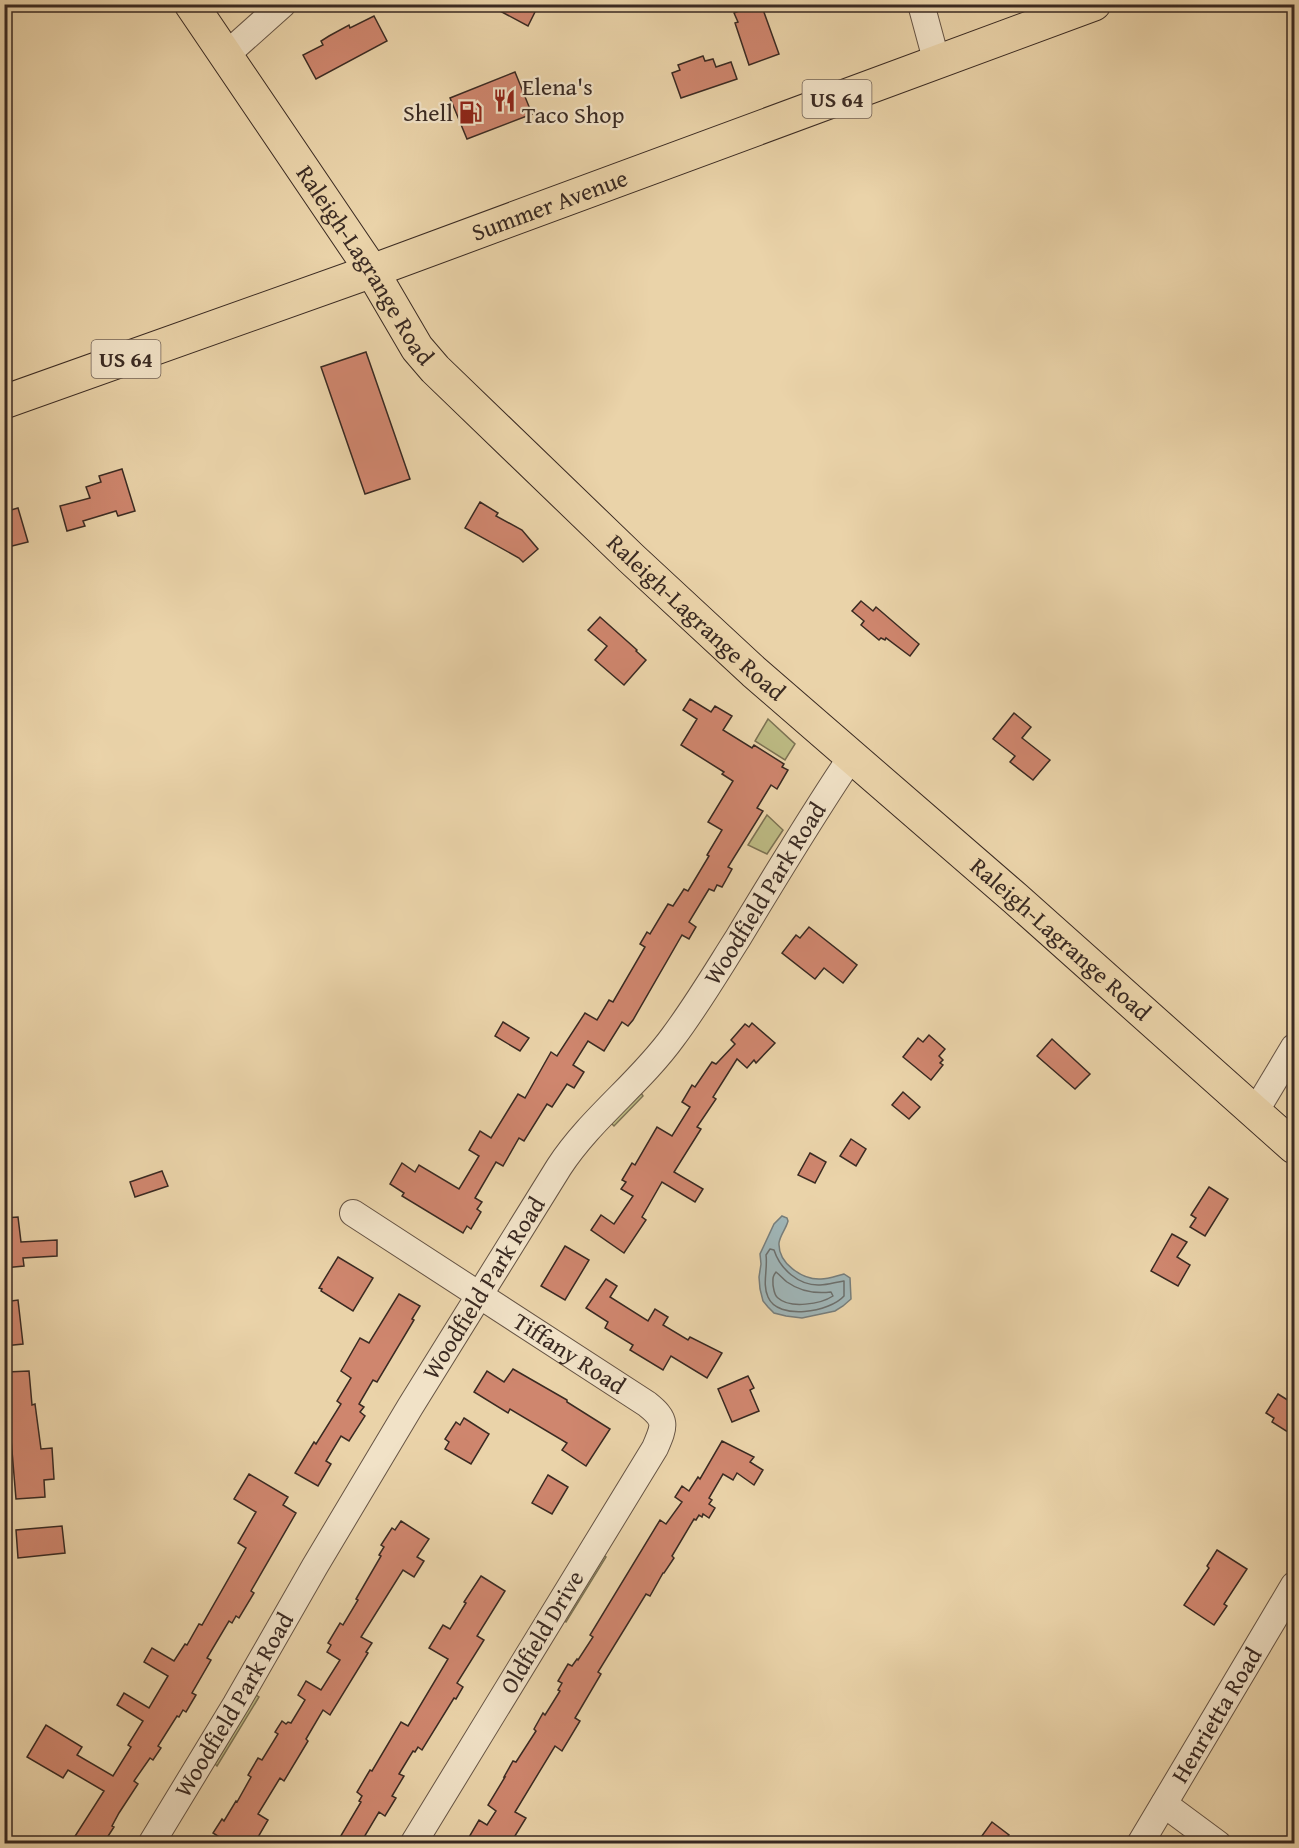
<svg xmlns="http://www.w3.org/2000/svg" width="1299" height="1848" font-family="'Gentium Book Plus',serif">
<rect width="100%" height="100%" fill="#ead3a9"/>
<filter id="stains"><feTurbulence type="fractalNoise" baseFrequency=".00333" numOctaves="4"/><feColorMatrix values="0 0 0 0 .2 0 0 0 0 .09 0 0 0 0 .02 0 0 0 .5 -.17"/></filter>
<radialGradient id="worn" r=".72"><stop offset=".6" stop-color="#630" stop-opacity="0"/><stop offset="1" stop-color="#630" stop-opacity=".3"/></radialGradient>
<g fill="#bdbb84" stroke="#7c7253" stroke-width="1.5">
<path d="M 768,719 L 795,744 L 785,760 L 755,741 Z"/>
<path d="M 767,815 L 783,830 L 767,854 L 748,845 Z"/>
<path d="M 641,1093 L 643,1096 L 614,1126 L 611,1123 Z"/>
<path d="M 603,1555 L 606,1557 L 566,1622 L 563,1620 Z"/>
<path d="M 256,1695 L 259,1697 L 217,1766 L 215,1764 Z"/>
</g>
<path fill="#9fb4b5" stroke="#777d7a" stroke-width="1.5" d="M 782,1216 L 787,1218 L 788,1221 C 786,1229 780,1235 779,1243 C 778,1263 802,1280 821,1279 C 828,1279 836,1276 844,1274 L 850,1278 L 851,1299 L 843,1306 L 835,1311 L 802,1318 L 786,1316 L 774,1313 L 768,1307 L 763,1301 L 760,1289 L 759,1277 L 761,1264 L 760,1254 L 774,1224 Z"/>
<g fill="none" stroke-linecap="round" stroke-linejoin="round">
<g stroke="#6c6f6c" stroke-width="1.5">
<path d="M 770,1249 L 774,1250 C 780,1269 799,1286 820,1285 C 828,1285 836,1282 844,1281 L 844,1296 C 830,1312 778,1321 768,1297 C 762,1284 768,1269 766,1255 Z"/>
<path d="M 776,1272 C 780,1275 783,1279 787,1282 C 801,1292 815,1294 831,1292 L 833,1296 C 821,1304 790,1309 778,1298 C 774,1295 774,1290 773,1285 C 773,1279 772,1277 776,1272 Z"/>
</g>
</g>
<g fill="#cf866e" stroke="#3a2a22" stroke-width="1.5">
<path d="M 487,4 L 539,4 L 528,26 Z"/>
<path d="M 757,4 L 761,4 L 779,54 L 749,65 L 735,23 L 738,22 L 734,13 Z"/>
<path d="M 374,16 L 387,41 L 316,79 L 303,55 L 323,45 L 321,41 L 329,36 L 349,25 L 350,28 Z"/>
<path d="M 703,56 L 705,61 L 713,59 L 716,67 L 731,62 L 737,79 L 681,98 L 672,73 L 680,70 L 678,65 Z"/>
<path d="M 515,72 L 532,114 L 467,139 L 450,98 Z"/>
<path d="M 366,352 L 410,479 L 365,494 L 321,367 Z"/>
<path d="M 122,469 L 135,511 L 118,516 L 116,511 L 83,521 L 85,526 L 67,531 L 60,506 L 90,498 L 86,487 L 101,482 L 99,476 Z"/>
<path d="M 480,502 L 498,513 L 496,516 L 522,530 L 538,549 L 523,562 L 519,558 L 465,528 Z"/>
<path d="M 18,508 L 28,542 L 4,548 L 4,512 Z"/>
<path d="M 861,601 L 873,611 L 876,607 L 919,644 L 910,656 L 886,638 L 885,640 L 881,638 L 879,640 L 861,625 L 864,621 L 852,611 Z"/>
<path d="M 600,617 L 637,650 L 636,651 L 646,660 L 624,685 L 595,660 L 607,646 L 588,630 Z"/>
<path d="M 690,699 L 711,712 L 715,706 L 732,716 L 723,730 L 752,748 L 754,745 L 784,764 L 782,767 L 788,770 L 777,789 L 771,785 L 757,808 L 763,811 L 728,867 L 732,869 L 722,887 L 717,885 L 714,891 L 709,889 L 689,922 L 696,927 L 689,939 L 682,935 L 633,1020 L 628,1026 L 622,1022 L 604,1051 L 588,1041 L 573,1065 L 584,1072 L 574,1088 L 567,1084 L 552,1107 L 547,1104 L 524,1141 L 519,1138 L 503,1166 L 496,1162 L 475,1198 L 482,1202 L 477,1209 L 481,1212 L 471,1229 L 467,1226 L 463,1233 L 402,1196 L 404,1193 L 390,1184 L 402,1163 L 415,1172 L 419,1165 L 459,1189 L 479,1156 L 469,1150 L 480,1131 L 491,1138 L 518,1094 L 525,1098 L 551,1052 L 557,1056 L 585,1013 L 597,1020 L 609,1000 L 613,1002 L 645,947 L 640,944 L 647,932 L 650,934 L 668,904 L 673,906 L 684,889 L 688,891 L 709,856 L 707,855 L 722,830 L 708,822 L 733,781 L 722,774 L 724,772 L 681,745 L 697,719 L 683,710 Z"/>
<path d="M 1014,713 L 1031,727 L 1022,738 L 1050,760 L 1033,780 L 1010,762 L 1015,756 L 993,739 Z"/>
<path d="M 809,927 L 857,965 L 843,983 L 824,968 L 815,979 L 782,953 L 796,935 L 800,938 Z"/>
<path d="M 503,1022 L 529,1038 L 520,1051 L 495,1036 Z"/>
<path d="M 752,1023 L 775,1043 L 756,1063 L 754,1060 L 747,1068 L 737,1059 L 713,1097 L 716,1099 L 697,1127 L 701,1129 L 674,1172 L 703,1189 L 695,1202 L 662,1182 L 642,1217 L 646,1220 L 624,1253 L 591,1230 L 601,1215 L 614,1224 L 633,1196 L 621,1189 L 626,1182 L 622,1180 L 632,1163 L 635,1165 L 657,1127 L 672,1136 L 690,1107 L 682,1102 L 692,1085 L 695,1087 L 712,1062 L 716,1064 L 735,1044 L 731,1040 L 745,1024 L 749,1027 Z"/>
<path d="M 929,1035 L 945,1049 L 939,1056 L 943,1060 L 940,1063 L 943,1065 L 931,1080 L 903,1057 L 918,1038 L 923,1042 Z"/>
<path d="M 1052,1039 L 1090,1074 L 1075,1089 L 1037,1056 Z"/>
<path d="M 903,1092 L 920,1107 L 909,1119 L 892,1105 Z"/>
<path d="M 851,1139 L 866,1149 L 856,1166 L 840,1156 Z"/>
<path d="M 810,1153 L 826,1162 L 815,1183 L 798,1175 Z"/>
<path d="M 162,1171 L 168,1186 L 135,1197 L 130,1182 Z"/>
<path d="M 1209,1187 L 1228,1199 L 1205,1236 L 1190,1227 L 1196,1218 L 1191,1215 Z"/>
<path d="M 18,1217 L 21,1242 L 57,1240 L 57,1256 L 23,1258 L 24,1266 L 4,1268 L 4,1218 Z"/>
<path d="M 1172,1234 L 1187,1242 L 1177,1257 L 1190,1265 L 1178,1286 L 1151,1271 Z"/>
<path d="M 565,1246 L 589,1260 L 565,1300 L 541,1286 Z"/>
<path d="M 338,1257 L 373,1278 L 353,1311 L 321,1291 L 322,1289 L 319,1288 Z"/>
<path d="M 606,1279 L 617,1286 L 610,1297 L 648,1321 L 655,1309 L 668,1317 L 663,1325 L 688,1340 L 690,1337 L 722,1353 L 707,1378 L 671,1356 L 663,1370 L 630,1350 L 633,1345 L 605,1328 L 608,1322 L 586,1308 Z"/>
<path d="M 399,1294 L 420,1306 L 412,1319 L 414,1320 L 377,1382 L 373,1380 L 359,1404 L 364,1407 L 360,1412 L 365,1416 L 349,1441 L 341,1436 L 326,1461 L 331,1464 L 318,1486 L 295,1473 L 314,1442 L 316,1444 L 341,1404 L 337,1401 L 351,1378 L 341,1371 L 360,1338 L 369,1343 Z"/>
<path d="M 18,1300 L 23,1344 L 4,1346 L 4,1302 Z"/>
<path d="M 513,1369 L 567,1400 L 567,1402 L 610,1429 L 586,1466 L 562,1450 L 567,1443 L 510,1409 L 508,1413 L 474,1392 L 487,1371 L 504,1382 Z"/>
<path d="M 29,1371 L 32,1405 L 35,1404 L 41,1449 L 52,1448 L 54,1479 L 44,1480 L 45,1497 L 16,1499 L 10,1427 L 7,1427 L 6,1409 L 10,1408 L 7,1372 Z"/>
<path d="M 748,1376 L 754,1388 L 750,1390 L 759,1411 L 732,1422 L 718,1389 Z"/>
<path d="M 1278,1394 L 1294,1404 L 1294,1436 L 1272,1422 L 1274,1418 L 1266,1413 Z"/>
<path d="M 464,1418 L 489,1434 L 471,1464 L 445,1449 L 449,1442 L 445,1439 L 456,1422 L 460,1425 Z"/>
<path d="M 722,1441 L 754,1457 L 750,1462 L 763,1470 L 754,1485 L 737,1473 L 733,1480 L 723,1474 L 709,1498 L 712,1500 L 709,1504 L 715,1508 L 709,1518 L 703,1514 L 702,1517 L 699,1515 L 696,1520 L 694,1519 L 672,1556 L 674,1558 L 664,1573 L 663,1573 L 650,1596 L 646,1594 L 598,1672 L 601,1674 L 575,1718 L 580,1721 L 562,1751 L 555,1746 L 515,1812 L 526,1818 L 510,1844 L 465,1844 L 479,1820 L 487,1825 L 496,1811 L 488,1805 L 505,1777 L 504,1777 L 513,1761 L 516,1762 L 536,1731 L 534,1729 L 543,1713 L 545,1715 L 560,1691 L 558,1690 L 562,1683 L 558,1681 L 568,1664 L 572,1666 L 577,1659 L 578,1660 L 593,1637 L 590,1635 L 660,1520 L 666,1524 L 682,1502 L 675,1497 L 682,1486 L 689,1491 L 698,1477 L 700,1479 Z"/>
<path d="M 249,1474 L 288,1497 L 283,1505 L 296,1513 L 251,1591 L 254,1593 L 239,1618 L 236,1616 L 232,1623 L 229,1621 L 207,1658 L 211,1660 L 192,1693 L 196,1695 L 186,1712 L 183,1710 L 179,1717 L 177,1716 L 158,1746 L 161,1748 L 153,1760 L 150,1758 L 134,1781 L 138,1784 L 119,1813 L 112,1826 L 114,1827 L 103,1844 L 70,1844 L 104,1791 L 68,1770 L 63,1778 L 27,1757 L 46,1725 L 82,1747 L 77,1755 L 113,1776 L 131,1747 L 128,1745 L 143,1721 L 117,1705 L 124,1693 L 149,1708 L 168,1676 L 144,1662 L 152,1648 L 174,1661 L 185,1644 L 187,1645 L 199,1624 L 202,1625 L 246,1548 L 238,1543 L 256,1512 L 234,1499 Z"/>
<path d="M 548,1475 L 568,1487 L 552,1514 L 532,1503 Z"/>
<path d="M 401,1521 L 429,1539 L 417,1557 L 424,1561 L 414,1577 L 403,1570 L 361,1637 L 372,1643 L 366,1652 L 368,1653 L 330,1715 L 323,1710 L 306,1739 L 308,1741 L 284,1781 L 280,1778 L 258,1814 L 268,1820 L 254,1844 L 230,1844 L 213,1833 L 222,1819 L 224,1821 L 236,1801 L 237,1802 L 251,1777 L 248,1775 L 258,1758 L 262,1760 L 278,1734 L 275,1732 L 282,1721 L 286,1724 L 288,1722 L 291,1723 L 305,1700 L 298,1695 L 306,1681 L 321,1690 L 340,1660 L 327,1652 L 331,1645 L 328,1643 L 340,1623 L 343,1625 L 358,1600 L 356,1599 L 381,1556 L 379,1555 L 384,1547 L 381,1545 L 392,1528 L 395,1530 Z"/>
<path d="M 62,1526 L 65,1553 L 18,1558 L 16,1530 Z"/>
<path d="M 1217,1550 L 1247,1569 L 1224,1604 L 1227,1606 L 1214,1625 L 1184,1605 L 1209,1568 L 1207,1566 Z"/>
<path d="M 481,1576 L 505,1591 L 477,1636 L 484,1640 L 457,1683 L 463,1687 L 456,1699 L 454,1698 L 422,1750 L 418,1747 L 415,1752 L 413,1751 L 399,1774 L 404,1776 L 392,1796 L 396,1798 L 385,1816 L 379,1812 L 360,1844 L 336,1844 L 361,1802 L 359,1801 L 362,1796 L 357,1792 L 370,1770 L 372,1771 L 401,1722 L 408,1726 L 448,1659 L 429,1648 L 443,1625 L 450,1629 L 466,1603 L 464,1602 Z"/>
<path d="M 992,1822 L 1009,1835 L 1003,1844 L 976,1844 Z"/>
</g>
<g fill="none" stroke-linecap="round" stroke-linejoin="round">
<defs>
<g id="minor">
<path d="M 921,4 L 937,63"/>
<path d="M 226,55 L 283,4"/>
<path d="M 1255,1112 L 1294,1047"/>
<path id="s1" d="M 353,1213 L 647,1404 C 667,1420 665,1425 655,1448 L 413,1844"/>
<path d="M 1164,1804 L 1218,1844"/>
<path id="s2" d="M 151,1844 L 236,1704 L 315,1566 L 410,1407 L 559,1167 C 591,1118 639,1084 673,1037 C 697,1005 717,971 738,938 C 775,877 812,815 852,756"/>
<path id="s3" d="M 1140,1844 L 1294,1585"/>
</g>
<g id="major">
<path id="s4" d="M 191,4 L 372,271 L 417,348 L 435,369 L 631,558 L 754,672 L 1016,899 L 1294,1147"/>
<path id="s5" d="M 4,402 L 372,271 L 1094,4"/>
</g>
</defs>
<use href="#minor" stroke="#665444" stroke-width="28"/>
<use href="#major" stroke="#3a2a22" stroke-width="35"/>
<use href="#minor" stroke="#f1e2c7" stroke-width="26"/>
<use href="#major" stroke="#ead3a9" stroke-width="33"/>
</g>
<defs>
<symbol id="restaurant-bare" viewBox="-9 -9 18 18"><path d="M-5-6h1v4h1v-4h1v4h1v-4h1v5L-1.5 .5V6h-2V.5L-5-1ZM5-6V6H3V1.5H1.5Q1.5-4 5-6Z" fill="#8f2418" stroke="#f1e2c7" stroke-width="2.5" paint-order="stroke"/></symbol>
<symbol id="fuel-bare" viewBox="-9 -9 18 18"><path d="M-5.5-6h7V0h2V4h1.3V-2.5L3-4.5l.8-.8L6-3V5H2.5V1h-1V6h-7ZM-4.2-4.7v3.2H.2V-4.7Z" fill="#8f2418" stroke="#f1e2c7" stroke-width="2.5" paint-order="stroke"/></symbol>
</defs>
<g fill-rule="evenodd">
<use href="#restaurant-bare" x="488" y="84" width="33" height="33"/>
<use href="#fuel-bare" x="454" y="96" width="33" height="33"/>
</g>
<g text-anchor="middle" stroke-width="4.5" stroke-linejoin="round" paint-order="stroke">
<g fill="#f1e2c7" stroke="#716154" stroke-width="1.5">
<rect x="802.5" y="80" width="69" height="38" rx="4.5"/>
<rect x="91.5" y="340" width="69" height="38" rx="4.5"/>
</g>
<g font-size="22" font-weight="bold" fill="#3a2a22">
<text x="837" y="107">US 64</text>
<text x="126" y="367">US 64</text>
</g>
<g font-size="24" fill="#3a2a22" stroke="#f1e2c7" text-anchor="start">
<text x="522" y="95">Elena's<tspan x="522" dy="28">Taco Shop</tspan></text>
<text x="453" y="121" text-anchor="end">Shell</text>
</g>
<g font-size="24" fill="#3a2a22" stroke="#f1e2c7">
<text dy="8" stroke="none"><textPath href="#s5" startOffset="580">Summer Avenue</textPath></text>
<text dy="8" stroke="none"><textPath href="#s4" startOffset="314">Raleigh-Lagrange Road</textPath></text>
<text dy="8" stroke="none"><textPath href="#s4" startOffset="800">Raleigh-Lagrange Road</textPath></text>
<text dy="8" stroke="none"><textPath href="#s2" startOffset="1134">Woodfield Park Road</textPath></text>
<text dy="8" stroke="none"><textPath href="#s4" startOffset="1286">Raleigh-Lagrange Road</textPath></text>
<text dy="8" stroke="none"><textPath href="#s2" startOffset="648">Woodfield Park Road</textPath></text>
<text dy="8" stroke="none"><textPath href="#s1" startOffset="258">Tiffany Road</textPath></text>
<text transform="translate(542 1632) rotate(-59)" y="8">Oldfield Drive</text>
<text dy="8" stroke="none"><textPath href="#s2" startOffset="162">Woodfield Park Road</textPath></text>
<text dy="8" stroke="none"><textPath href="#s3" startOffset="150">Henrietta Road</textPath></text>
</g>
</g>
<rect width="1299" height="1848" fill="none" stroke="#ead3a9" stroke-width="24"/>
<rect x="6" y="6" width="1287" height="1836" fill="none" stroke="#3a2a22" stroke-width="3"/>
<rect x="12" y="12" width="1275" height="1824" fill="none" stroke="#3a2a22" stroke-width="1.5"/>
<rect width="100%" height="100%" filter="url(#stains)"/>
<rect width="100%" height="100%" fill="url(#worn)"/>
</svg>
